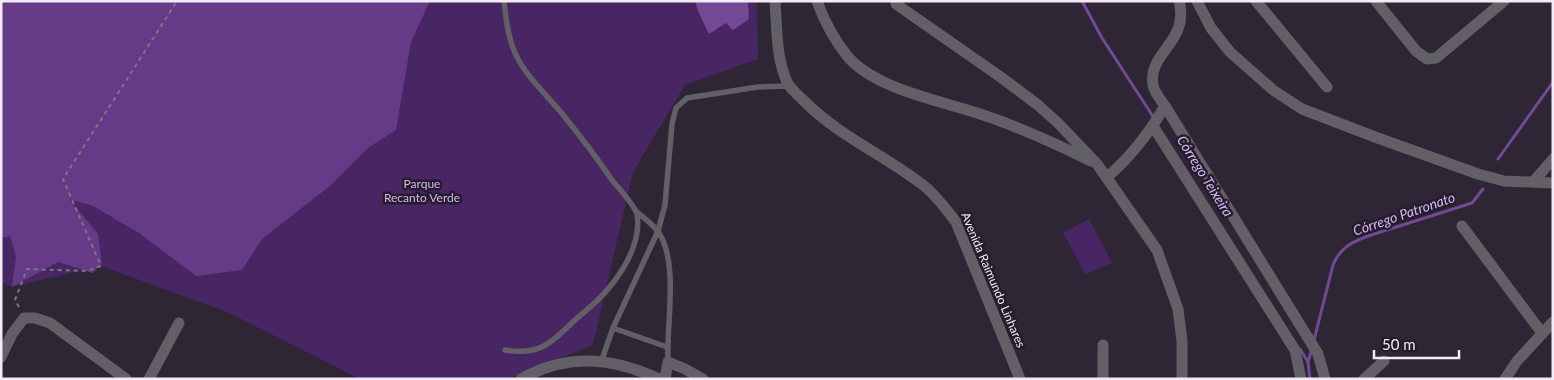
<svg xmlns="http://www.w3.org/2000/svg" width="1554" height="380" font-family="Lato,sans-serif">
<rect width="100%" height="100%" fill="#2e2635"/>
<g fill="#482563">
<path d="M 1,1 L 757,1 L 758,59 L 685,85 L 633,172 L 593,345 L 508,379 L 360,379 L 227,312 L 101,266 L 12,287 L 1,282 Z"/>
<path d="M 1089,219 L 1112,263 L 1085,274 L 1063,233 Z"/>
</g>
<path fill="#653a86" d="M 1,1 L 430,1 L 411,42 L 396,130 L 368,148 L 330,186 L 262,239 L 242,270 L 196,276 L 139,233 L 93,206 L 69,199 L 98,234 L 102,263 L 93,273 L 58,262 L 12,287 L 16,256 L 10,236 L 1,238 Z"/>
<path fill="#734895" d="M 695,1 L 748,1 L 749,19 L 733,30 L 726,23 L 709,34 L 698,11 Z"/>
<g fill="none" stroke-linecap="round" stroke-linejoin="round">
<g stroke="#734895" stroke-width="3">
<path d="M 1082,1 L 1102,38 L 1154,118"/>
<path d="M 1498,159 L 1553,82"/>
<path d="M 1314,340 L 1333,265 C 1340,247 1354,241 1371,235 L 1472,203 L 1483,189"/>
<path d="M 1300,349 L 1308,362"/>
<path d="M 1310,379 L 1308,362 L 1312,349"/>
</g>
<path stroke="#7d7683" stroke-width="2" stroke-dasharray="4 4" stroke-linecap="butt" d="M 19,307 L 15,300 L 27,269 L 86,271 L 101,266 L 63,179 L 177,1"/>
<g stroke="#635f67" stroke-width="5.5">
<path d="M 504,1 C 506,19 508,37 515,53 C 526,77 548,96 564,116 C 581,137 597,158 612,180 C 618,187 635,206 637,214 C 643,251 610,292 583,313 C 555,336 547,357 505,350"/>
<path d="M 637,212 C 644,218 654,225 659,233 C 679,264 666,325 668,362"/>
<path d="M 613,328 L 667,347"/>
<path d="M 601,362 L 613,328 L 658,231 L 665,205 L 672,124 L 676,108 L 687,98 L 758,87 L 789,86"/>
</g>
<g stroke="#635f67" stroke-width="11">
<path d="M 775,1 C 777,28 776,60 788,84 C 792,90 799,96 804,101 C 839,136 884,155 923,185 C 936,195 946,209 956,222 L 1020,379"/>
<path d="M 817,1 C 824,21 835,41 848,57 C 877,90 943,101 983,115 C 1020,127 1056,144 1091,161"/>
<path d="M 1197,1 L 1211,28 L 1230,52 L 1273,90 L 1302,109 L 1375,137 L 1478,174 L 1504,181 L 1553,183"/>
<path d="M 1256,1 L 1327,87"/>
<path d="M 1376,1 L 1416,51 L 1427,59 L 1436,58 L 1504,1"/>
<path d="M 896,4 L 1002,78 L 1038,105 L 1058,123 L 1097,164 L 1157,250 L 1178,309 L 1182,341 L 1182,379"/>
<path d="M 1165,106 L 1318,354 L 1325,379"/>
<path d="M 1153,126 L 1295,350 L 1301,379"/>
<path d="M 1107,177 C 1131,157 1149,133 1165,106 C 1161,100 1154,92 1153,85 C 1147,53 1190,42 1179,1"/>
<path d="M 1533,182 L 1553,159"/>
<path d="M 1462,226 L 1542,333"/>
<path d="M 1103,345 L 1103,379"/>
<path d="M 1,357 L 12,334 L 24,318 L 35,318 L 50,323 L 126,379"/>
<path d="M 149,379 L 179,323"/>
<path d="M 521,379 C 567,353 612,357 659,379"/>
<path d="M 665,379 L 668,362 L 685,369 L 703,379"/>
<path d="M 1364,379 L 1384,361"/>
<path d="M 1505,379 L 1517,361 L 1553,322"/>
</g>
</g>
<g text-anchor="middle" stroke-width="5" stroke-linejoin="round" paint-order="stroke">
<g font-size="12" fill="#d7b6f5" stroke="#241d2b">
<text x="422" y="188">Parque<tspan x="422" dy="14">Recanto Verde</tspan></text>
</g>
<g font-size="12" fill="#f1ecf6" stroke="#241d2b">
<text transform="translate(993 280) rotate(67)" y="4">Avenida Raimundo Linhares</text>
</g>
<g font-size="14" font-style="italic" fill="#d7b6f5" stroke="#241d2b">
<text transform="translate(1205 176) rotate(58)" y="5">Córrego Teixeira</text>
<text transform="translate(1404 214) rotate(-19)" y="5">Córrego Patronato</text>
</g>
</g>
<rect width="1554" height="380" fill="none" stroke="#f1ecf6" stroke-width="5"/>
<path d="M1374 350v8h85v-8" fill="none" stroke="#f1ecf6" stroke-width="2.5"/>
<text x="1382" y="350" font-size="15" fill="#f1ecf6" stroke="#241d2b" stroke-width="4" paint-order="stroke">50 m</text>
</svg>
